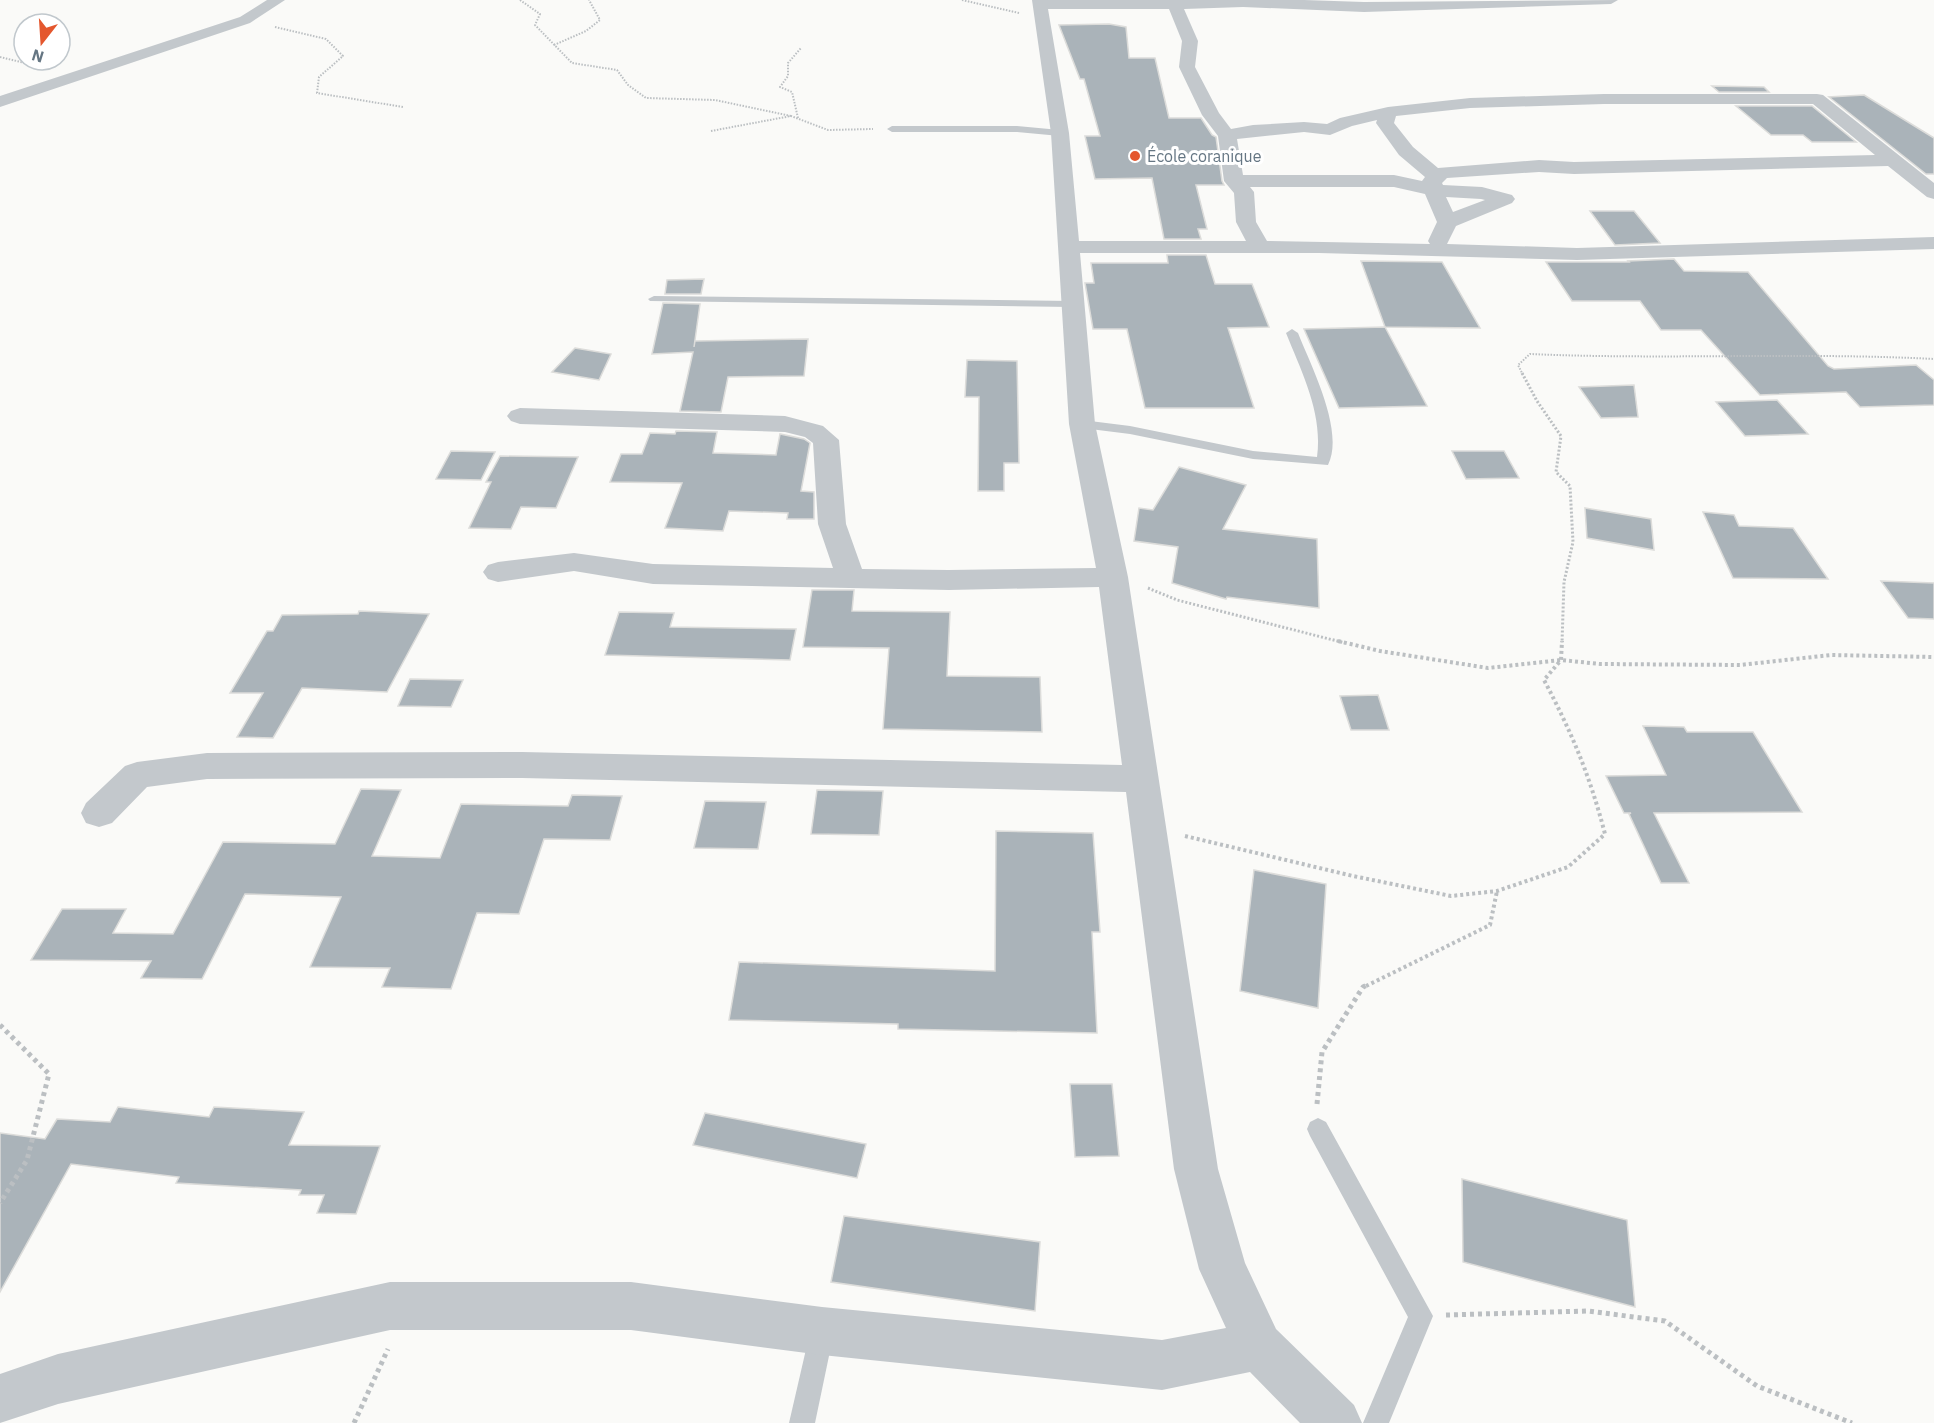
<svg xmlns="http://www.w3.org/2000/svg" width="1934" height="1423" font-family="'IBM Plex Sans',sans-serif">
<rect width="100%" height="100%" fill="#fafaf8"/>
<g fill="#aab3b9" stroke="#dcdcda" stroke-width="1.5">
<path d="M 1109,24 L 1126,27 L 1129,58 L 1155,58 L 1169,118 L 1201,118 L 1212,135 L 1216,137 L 1222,181 L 1224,185 L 1196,185 L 1207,229 L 1198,229 L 1201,239 L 1164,239 L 1152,178 L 1095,179 L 1085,136 L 1100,136 L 1084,79 L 1080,79 L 1059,25 Z"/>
<path d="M 1712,86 L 1764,87 L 1769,92 L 1719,92 Z"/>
<path d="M 1864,95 L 1934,138 L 1934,174 L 1926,174 L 1829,97 Z"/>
<path d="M 1736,106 L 1812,106 L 1856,142 L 1812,142 L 1803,135 L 1771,135 Z"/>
<path d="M 1590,211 L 1634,211 L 1660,243 L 1615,245 Z"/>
<path d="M 1167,255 L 1206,255 L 1215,284 L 1252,284 L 1269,327 L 1228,328 L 1254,408 L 1145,408 L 1127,329 L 1093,329 L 1085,283 L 1094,283 L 1091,263 L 1168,263 Z"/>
<path d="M 1674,259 L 1684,271 L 1748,272 L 1828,366 L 1834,369 L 1916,365 L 1934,380 L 1934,405 L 1860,407 L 1846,392 L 1760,395 L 1701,330 L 1661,330 L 1640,301 L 1572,301 L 1546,262 L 1629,262 L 1628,261 Z"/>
<path d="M 1361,261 L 1442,262 L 1480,328 L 1385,327 Z"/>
<path d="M 704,279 L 701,294 L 665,294 L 667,280 Z"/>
<path d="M 663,303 L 700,304 L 694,347 L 695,341 L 808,339 L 804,376 L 728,377 L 721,412 L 680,411 L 693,352 L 652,354 Z"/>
<path d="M 1385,327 L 1427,406 L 1339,408 L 1304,329 Z"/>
<path d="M 575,348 L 611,354 L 599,380 L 552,372 Z"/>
<path d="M 967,360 L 1017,361 L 1019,463 L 1004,463 L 1004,491 L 978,491 L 979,397 L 965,397 Z"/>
<path d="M 1634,385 L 1638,417 L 1601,418 L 1579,387 Z"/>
<path d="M 1777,400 L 1808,434 L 1745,436 L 1716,402 Z"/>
<path d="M 676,431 L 717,432 L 713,453 L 776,455 L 780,434 L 804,439 L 810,443 L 801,491 L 814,492 L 814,519 L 787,519 L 788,513 L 729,511 L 723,531 L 665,528 L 682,483 L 610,482 L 621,454 L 642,454 L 650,433 L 675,434 Z"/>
<path d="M 451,451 L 495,452 L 481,480 L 436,479 Z"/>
<path d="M 1452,451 L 1504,451 L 1519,478 L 1466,479 Z"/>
<path d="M 500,456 L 578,457 L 556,508 L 521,507 L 511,529 L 469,528 L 491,482 L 486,482 Z"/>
<path d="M 1179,467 L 1246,485 L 1223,529 L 1317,539 L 1319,608 L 1227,597 L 1226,599 L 1172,583 L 1178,547 L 1134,541 L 1139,508 L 1153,510 Z"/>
<path d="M 1585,508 L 1651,519 L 1654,550 L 1587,538 Z"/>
<path d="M 1703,512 L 1734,515 L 1739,526 L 1793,528 L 1828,579 L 1733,578 Z"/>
<path d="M 1881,581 L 1934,583 L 1934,619 L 1908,618 Z"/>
<path d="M 812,590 L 854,590 L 852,611 L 950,612 L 947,676 L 1040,677 L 1042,732 L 883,729 L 889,648 L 803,647 Z"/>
<path d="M 359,611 L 429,614 L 387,692 L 302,688 L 273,738 L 237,737 L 263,693 L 230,693 L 267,631 L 273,631 L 282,615 L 358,614 Z"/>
<path d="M 619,612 L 674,613 L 670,627 L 796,629 L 790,660 L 605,655 Z"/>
<path d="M 410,679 L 463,680 L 451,707 L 398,706 Z"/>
<path d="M 1378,695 L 1389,730 L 1351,730 L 1340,696 Z"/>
<path d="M 1643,726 L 1684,727 L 1687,732 L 1753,732 L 1802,812 L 1654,813 L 1689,883 L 1661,883 L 1629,814 L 1631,813 L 1624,813 L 1606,776 L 1666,775 Z"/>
<path d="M 361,789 L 401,790 L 372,856 L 440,858 L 461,804 L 568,806 L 572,795 L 622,796 L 610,840 L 544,839 L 519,914 L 477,913 L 451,989 L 382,987 L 390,968 L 310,967 L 341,897 L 245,894 L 202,979 L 141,978 L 151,961 L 31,960 L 62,909 L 126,909 L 113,933 L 173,934 L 223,842 L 335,844 Z"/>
<path d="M 817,790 L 883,791 L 879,835 L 811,834 Z"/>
<path d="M 705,801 L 766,802 L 758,849 L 694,848 Z"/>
<path d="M 996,831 L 1093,833 L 1100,932 L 1092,932 L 1097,1033 L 898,1029 L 898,1024 L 729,1020 L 739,962 L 995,971 Z"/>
<path d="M 1254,870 L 1326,884 L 1318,1008 L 1240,991 Z"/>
<path d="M 1070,1084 L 1112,1084 L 1119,1156 L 1075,1157 Z"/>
<path d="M 118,1107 L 209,1117 L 214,1107 L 304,1112 L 289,1145 L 380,1146 L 356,1214 L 317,1213 L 324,1195 L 299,1195 L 301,1190 L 176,1183 L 179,1177 L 71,1164 L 0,1292 L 0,1133 L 45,1139 L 57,1119 L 110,1122 Z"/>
<path d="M 705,1113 L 866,1144 L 857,1178 L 693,1145 Z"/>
<path d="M 1462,1179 L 1627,1220 L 1635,1307 L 1463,1262 Z"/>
<path d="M 844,1216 L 1040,1242 L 1035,1311 L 831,1282 Z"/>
</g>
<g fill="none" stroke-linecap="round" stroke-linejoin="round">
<g stroke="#bbbfc2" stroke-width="2" stroke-dasharray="1.5 1.5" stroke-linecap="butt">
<path d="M 520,0 L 540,14 L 535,25 L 572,63 L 617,70 L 628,85 L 646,98 L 715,100 L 791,116"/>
<path d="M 962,0 L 1019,13"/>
<path d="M 275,27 L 326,39 L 343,56 L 319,77 L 317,93 L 403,107"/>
<path d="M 554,45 L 586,31 L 600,20 L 589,0"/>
<path d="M 0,57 L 33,65"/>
<path d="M 798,118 L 792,92 L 780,87 L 788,76 L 788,63 L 801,48"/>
<path d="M 711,131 L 791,116 L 828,130 L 873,129"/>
<path d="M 1523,375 L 1518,365 L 1530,354 C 1665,360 1799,352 1934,359"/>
</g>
<g stroke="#bbbfc2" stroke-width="3" stroke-dasharray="2 2" stroke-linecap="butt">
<path d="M 1522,373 L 1537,401 L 1561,436 L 1556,472 L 1570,486 L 1573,542 L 1564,582 L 1562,643"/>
<path d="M 1148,588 L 1177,600 L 1345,643"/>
</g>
<g stroke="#bbbfc2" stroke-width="4" stroke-dasharray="3 3" stroke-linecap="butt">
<path d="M 1338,641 L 1380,651 L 1488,668 L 1561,660 L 1600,664 L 1740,665 L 1831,655 L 1934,657"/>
<path d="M 1185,836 L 1353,876 L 1451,896 L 1497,891 L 1568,867 L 1605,834 C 1590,776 1572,733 1544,680 L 1561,660 L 1562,641"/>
<path d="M 1366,986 L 1490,925 L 1497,891"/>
</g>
<g stroke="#bbbfc2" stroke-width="5" stroke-dasharray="4 4" stroke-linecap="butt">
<path d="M 0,1025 L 49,1074 L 27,1160 L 0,1203"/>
<path d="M 1317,1104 L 1322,1052 L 1363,987 L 1369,984"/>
<path d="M 1446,1315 L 1588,1311 L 1665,1321 L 1757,1386 L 1852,1423"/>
<path d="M 354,1423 L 388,1349"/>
</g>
<g fill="#c3c8cc" fill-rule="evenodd">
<path d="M 1017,126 L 1060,130 L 1065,133 L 1060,136 L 1017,132 L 892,132 L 887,129 L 892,126 Z"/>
<path d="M 654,296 L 1072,301 L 1078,304 L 1072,307 L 650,301 L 648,299 Z"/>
<path d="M 1292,329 L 1298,333 C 1311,366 1345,431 1328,465 L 1253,459 L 1130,434 L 1082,428 L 1076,424 L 1082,420 L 1130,426 L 1253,451 L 1317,457 C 1323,413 1302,373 1286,333 Z"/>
<path d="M 1318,1118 L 1326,1122 L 1433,1316 L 1389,1423 L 1363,1423 L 1408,1317 L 1310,1136 L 1307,1129 L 1310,1122 Z"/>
<path d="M 822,1320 L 831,1323 L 834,1332 L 815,1423 L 789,1423 L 810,1332 L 813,1323 Z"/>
</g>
<g fill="#c3c8cc" fill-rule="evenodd">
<path d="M 267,0 L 285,0 L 250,23 L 0,107 L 0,96 L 240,17 Z"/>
<path d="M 1032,0 L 1304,0 L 1364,2 L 1618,0 L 1611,4 L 1364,12 L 1243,7 L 1184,9 L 1198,41 L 1195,67 L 1219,113 L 1231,129 L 1253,125 L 1304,122 L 1327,124 L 1340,118 L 1388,107 L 1470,98 L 1604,94 L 1817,94 L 1823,95 L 1934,183 L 1934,199 L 1927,197 L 1888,166 L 1574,174 L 1539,172 L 1447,178 L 1442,183 L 1443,185 L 1482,187 L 1512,195 L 1515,199 L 1512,203 L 1456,226 L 1447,244 L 1577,248 L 1934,237 L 1934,249 L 1577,260 L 1319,253 L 1080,253 L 1095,424 L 1128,577 L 1218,1169 L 1245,1263 L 1276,1329 L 1354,1405 L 1362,1423 L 1300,1423 L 1250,1372 L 1162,1390 L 822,1355 L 631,1330 L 390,1330 L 58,1404 L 0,1423 L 0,1374 L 58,1354 L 390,1282 L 631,1282 L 822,1307 L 1162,1340 L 1226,1328 L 1199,1269 L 1174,1169 L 1126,792 L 522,778 L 207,779 L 147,787 L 112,823 L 99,827 L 86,823 L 81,813 L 86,803 L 125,766 L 137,762 L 207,753 L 522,752 L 1122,765 L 1099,587 L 949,590 L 653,584 L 574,571 L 498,582 L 488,579 L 483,572 L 488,565 L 498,562 L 574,553 L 653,564 L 833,568 L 818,524 L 813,443 L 805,437 L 785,432 L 520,424 L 511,421 L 507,416 L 511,411 L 520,408 L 785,416 L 823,426 L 839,440 L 846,524 L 862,569 L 949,570 L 1096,568 L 1069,424 L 1051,133 ZM 1048,9 L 1169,9 L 1182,41 L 1179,67 L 1202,115 L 1218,136 L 1224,181 L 1234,193 L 1236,222 L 1246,241 L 1079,241 L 1069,133 ZM 1604,104 L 1813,104 L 1875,155 L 1574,162 L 1539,160 L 1438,168 L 1413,147 L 1394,123 L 1396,116 L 1470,108 ZM 1377,120 L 1376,123 L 1399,155 L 1425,177 L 1422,181 L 1394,175 L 1243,175 L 1237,139 L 1304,132 L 1330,135 L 1352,126 ZM 1250,187 L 1394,187 L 1425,194 L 1437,222 L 1428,241 L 1430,244 L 1267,241 L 1256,222 L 1254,192 ZM 1446,197 L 1481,199 L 1485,200 L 1453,212 Z"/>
</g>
</g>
<circle fill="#e4572e" stroke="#fff" stroke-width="2" cx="1135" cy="156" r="6"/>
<g text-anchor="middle" stroke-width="6" stroke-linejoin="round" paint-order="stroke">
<g font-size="16" fill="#657683" stroke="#fff" text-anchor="start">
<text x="1147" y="162">École coranique</text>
</g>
</g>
<g transform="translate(42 42) rotate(197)"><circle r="28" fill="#ffffff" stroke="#c1c8cd" stroke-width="1.5"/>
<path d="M0-4.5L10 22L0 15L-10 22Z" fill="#e4572e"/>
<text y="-9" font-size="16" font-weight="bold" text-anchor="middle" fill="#657683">N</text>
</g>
</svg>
